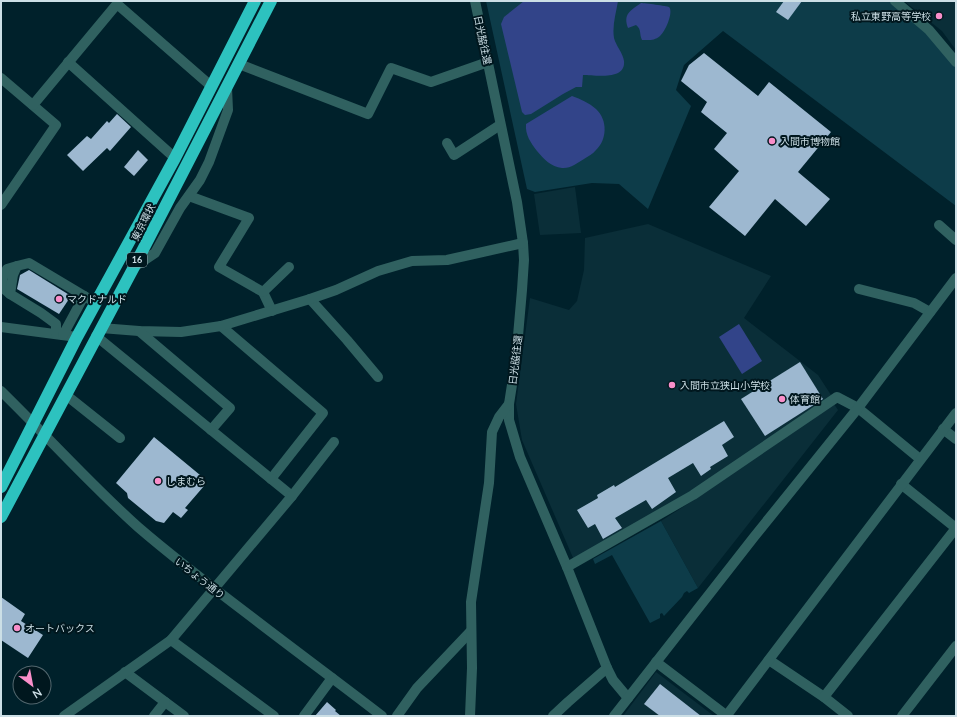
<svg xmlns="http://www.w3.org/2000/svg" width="957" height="717" font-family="Lato,'Noto Sans JP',sans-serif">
<rect width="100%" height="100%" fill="#00212b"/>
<g fill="#0a2e38">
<path d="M 904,1 L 956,1 L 956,50 L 942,31 Z"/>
<path d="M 575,187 L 581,233 L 540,235 L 534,194 Z"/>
<path d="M 648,224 L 771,276 L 744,318 L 818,375 L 831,395 L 693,492 L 574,560 L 522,440 L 516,404 L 530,298 L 569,310 L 577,301 L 584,270 L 585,238 Z"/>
<path d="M 834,404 L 838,410 L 698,588 L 661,521 L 700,496 Z"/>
<path d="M 656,672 L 714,716 L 623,716 Z"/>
</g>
<g fill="#0d3c49">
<path d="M 486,1 L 890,1 L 933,37 L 956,68 L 956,206 L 723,31 L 684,65 L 676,90 L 691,106 L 648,209 L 619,184 L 592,183 L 535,192 L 527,189 Z"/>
<path d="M 661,521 L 698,588 L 689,593 L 687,591 L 684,593 L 682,597 L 664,616 L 662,613 L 660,614 L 660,618 L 650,623 L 612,555 L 595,564 L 593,559 Z"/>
</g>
<g fill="#324489">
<path d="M 524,1 L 618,1 C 616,13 612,26 614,38 C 616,46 623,53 624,61 C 626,81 594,75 583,75 L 582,87 L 576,87 L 563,94 L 531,114 L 525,115 L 522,112 L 501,24 L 504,17 Z"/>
<path d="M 641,3 C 645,3 667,6 669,7 C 674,12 665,32 660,36 C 654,41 649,40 642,40 C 639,34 642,30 636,25 L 628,28 C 623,14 630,11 641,3 Z"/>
<path d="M 572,96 C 581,99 589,103 596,109 C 608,120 607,140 596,150 C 593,154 588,156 584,159 C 577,163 570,169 562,168 C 551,167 544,159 537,151 C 531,143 525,135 526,124 Z"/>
<path d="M 739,324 L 762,361 L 742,374 L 719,337 Z"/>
</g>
<g fill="#9db8d0">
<path d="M 784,1 L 802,1 L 788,20 L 776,12 Z"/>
<path d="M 704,53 L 758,96 L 769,82 L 831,132 L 798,172 L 830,199 L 806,226 L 775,199 L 745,236 L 709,207 L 739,171 L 714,149 L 727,133 L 701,112 L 707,102 L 681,81 L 689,65 Z"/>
<path d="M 117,114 L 131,127 L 110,151 L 107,148 L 83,171 L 67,155 L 87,136 L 91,139 L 107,121 L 109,123 Z"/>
<path d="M 138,150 L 148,160 L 134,176 L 124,167 Z"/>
<path d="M 29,270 L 71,296 L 59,314 L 17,289 L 20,275 Z"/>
<path d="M 800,362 L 823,399 L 765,436 L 741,399 Z"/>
<path d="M 724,421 L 734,437 L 722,445 L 728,456 L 710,467 L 711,469 L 701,476 L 693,463 L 668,478 L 676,492 L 652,509 L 646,500 L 615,518 L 622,528 L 603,539 L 595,524 L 588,528 L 577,510 L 598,498 L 597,495 L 614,485 L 615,487 Z"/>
<path d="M 154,437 L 200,475 L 196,480 L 204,486 L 185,508 L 188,510 L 181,518 L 173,512 L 164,523 L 156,521 L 128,498 L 127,493 L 116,483 Z"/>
<path d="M 1,597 L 25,614 L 21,621 L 43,635 L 28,658 L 1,640 Z"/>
<path d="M 660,684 L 701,716 L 660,716 L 644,704 Z"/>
<path d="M 327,702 L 336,710 L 335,711 L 341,716 L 315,716 Z"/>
</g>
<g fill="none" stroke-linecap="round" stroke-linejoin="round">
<g stroke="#306160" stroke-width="10">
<path d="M 475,1 L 517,202 L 523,243 L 524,260 L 522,290 L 516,359 L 509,404 L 509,420 L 520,457 L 567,567 L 607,668 L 613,680 L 628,698"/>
<path d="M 895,1 L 929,30 L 956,62"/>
<path d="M 68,62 L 175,158"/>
<path d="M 239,64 L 368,114 L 391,68 L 431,82 L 488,62"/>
<path d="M 1,78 L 56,125 L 1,205"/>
<path d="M 33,105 L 117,4 L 211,86"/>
<path d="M 447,143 L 454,155 L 500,125"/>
<path d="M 189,196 L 249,218 L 219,267 L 263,292 L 272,311"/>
<path d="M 939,225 L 956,240"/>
<path d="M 134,267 L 155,253 L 180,208 L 200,180 L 209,162 L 228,110 L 227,88"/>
<path d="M 859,289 L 914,303 L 930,312"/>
<path d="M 263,292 L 289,267"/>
<path d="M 10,294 L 3,288 L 2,279 L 7,269 L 17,266"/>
<path d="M 310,299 L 347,340 L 378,377"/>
<path d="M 221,326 L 323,413 L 271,479"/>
<path d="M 1,327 L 77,337"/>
<path d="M 101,328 L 139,331 L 181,332 L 221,326 L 310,299 L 336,290 L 378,271 L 412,261 L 447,260 L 523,243"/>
<path d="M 139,331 L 230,408 L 211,430"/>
<path d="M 56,334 L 56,324 L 41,313 L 10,294 L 13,275 L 17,266 L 29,263 L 96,303"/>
<path d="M 63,335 L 84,296"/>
<path d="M 96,336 L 292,496"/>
<path d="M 1,391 C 47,436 90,484 138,527 C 174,558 212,587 249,615 C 293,649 338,682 382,716"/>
<path d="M 66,395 L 120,438"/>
<path d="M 943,429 L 956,439"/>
<path d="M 901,484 L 956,528"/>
<path d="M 567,567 L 693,495 L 837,397 L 858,408 L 920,459"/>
<path d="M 171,640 L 274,716"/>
<path d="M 769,660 L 824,697 L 848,716"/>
<path d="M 656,662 L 727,716"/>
<path d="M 125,672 L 184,716"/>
<path d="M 824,697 L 956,528"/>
<path d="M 727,715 L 956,413"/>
<path d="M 64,716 L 171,640 L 292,496 L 334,442"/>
<path d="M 154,716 L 165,702"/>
<path d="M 304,716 L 332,678"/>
<path d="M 397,716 L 417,688 L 471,631"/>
<path d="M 470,716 L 472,668 L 471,602 L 489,483 L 492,432 L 499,417 L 509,404"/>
<path d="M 553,716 L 568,702 L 607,668"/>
<path d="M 614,716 L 754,537 L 858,408 L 956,278"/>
<path d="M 902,716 L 956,646"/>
</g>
<g stroke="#2dc2bf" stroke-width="12">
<path d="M 1,487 L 77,337 L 175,158 L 255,1"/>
<path d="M 1,517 L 134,267 L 271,1"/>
</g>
</g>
<g fill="#f98fca" stroke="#00171e" stroke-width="1.5">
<circle cx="939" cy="16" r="4"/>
<circle cx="772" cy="141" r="4"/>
<circle cx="59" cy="299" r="4"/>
<circle cx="672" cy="385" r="4"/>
<circle cx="782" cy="399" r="4"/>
<circle cx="158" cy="481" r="4"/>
<circle cx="17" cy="628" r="4"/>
</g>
<g text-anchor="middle" stroke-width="4" stroke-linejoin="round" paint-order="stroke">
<rect fill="#00171e" stroke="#8fa3aa" stroke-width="1" x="127" y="253" width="20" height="14" rx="3"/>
<g font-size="9" font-weight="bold" fill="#ccdfe6">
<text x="137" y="263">16</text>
</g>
<g font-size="10" fill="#ccdfe6" stroke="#00171e" text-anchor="start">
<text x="931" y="20" text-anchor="end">私立東野高等学校</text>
<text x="780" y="145">入間市博物館</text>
<text x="67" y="303">マクドナルド</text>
<text x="680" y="389">入間市立狭山小学校</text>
<text x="790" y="403">体育館</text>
<text x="166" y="485">しまむら</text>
<text x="25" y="632">オートバックス</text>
</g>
<g font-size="10" fill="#ccdfe6" stroke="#00171e">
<text transform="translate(483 40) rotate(78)" y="4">日光脇往還</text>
<text transform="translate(143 222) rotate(-63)" y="4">東京環状</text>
<text transform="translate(515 360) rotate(-83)" y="4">日光脇往還</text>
<text transform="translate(200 578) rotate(38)" y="4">いちょう通り</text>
</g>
</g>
<rect width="957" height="717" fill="none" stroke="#ccdfe6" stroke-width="4"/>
<g transform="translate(32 685) rotate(148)"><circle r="19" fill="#00171e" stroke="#52676e"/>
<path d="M0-3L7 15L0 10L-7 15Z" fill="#f98fca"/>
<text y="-6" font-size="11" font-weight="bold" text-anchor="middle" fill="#ccdfe6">N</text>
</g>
</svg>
